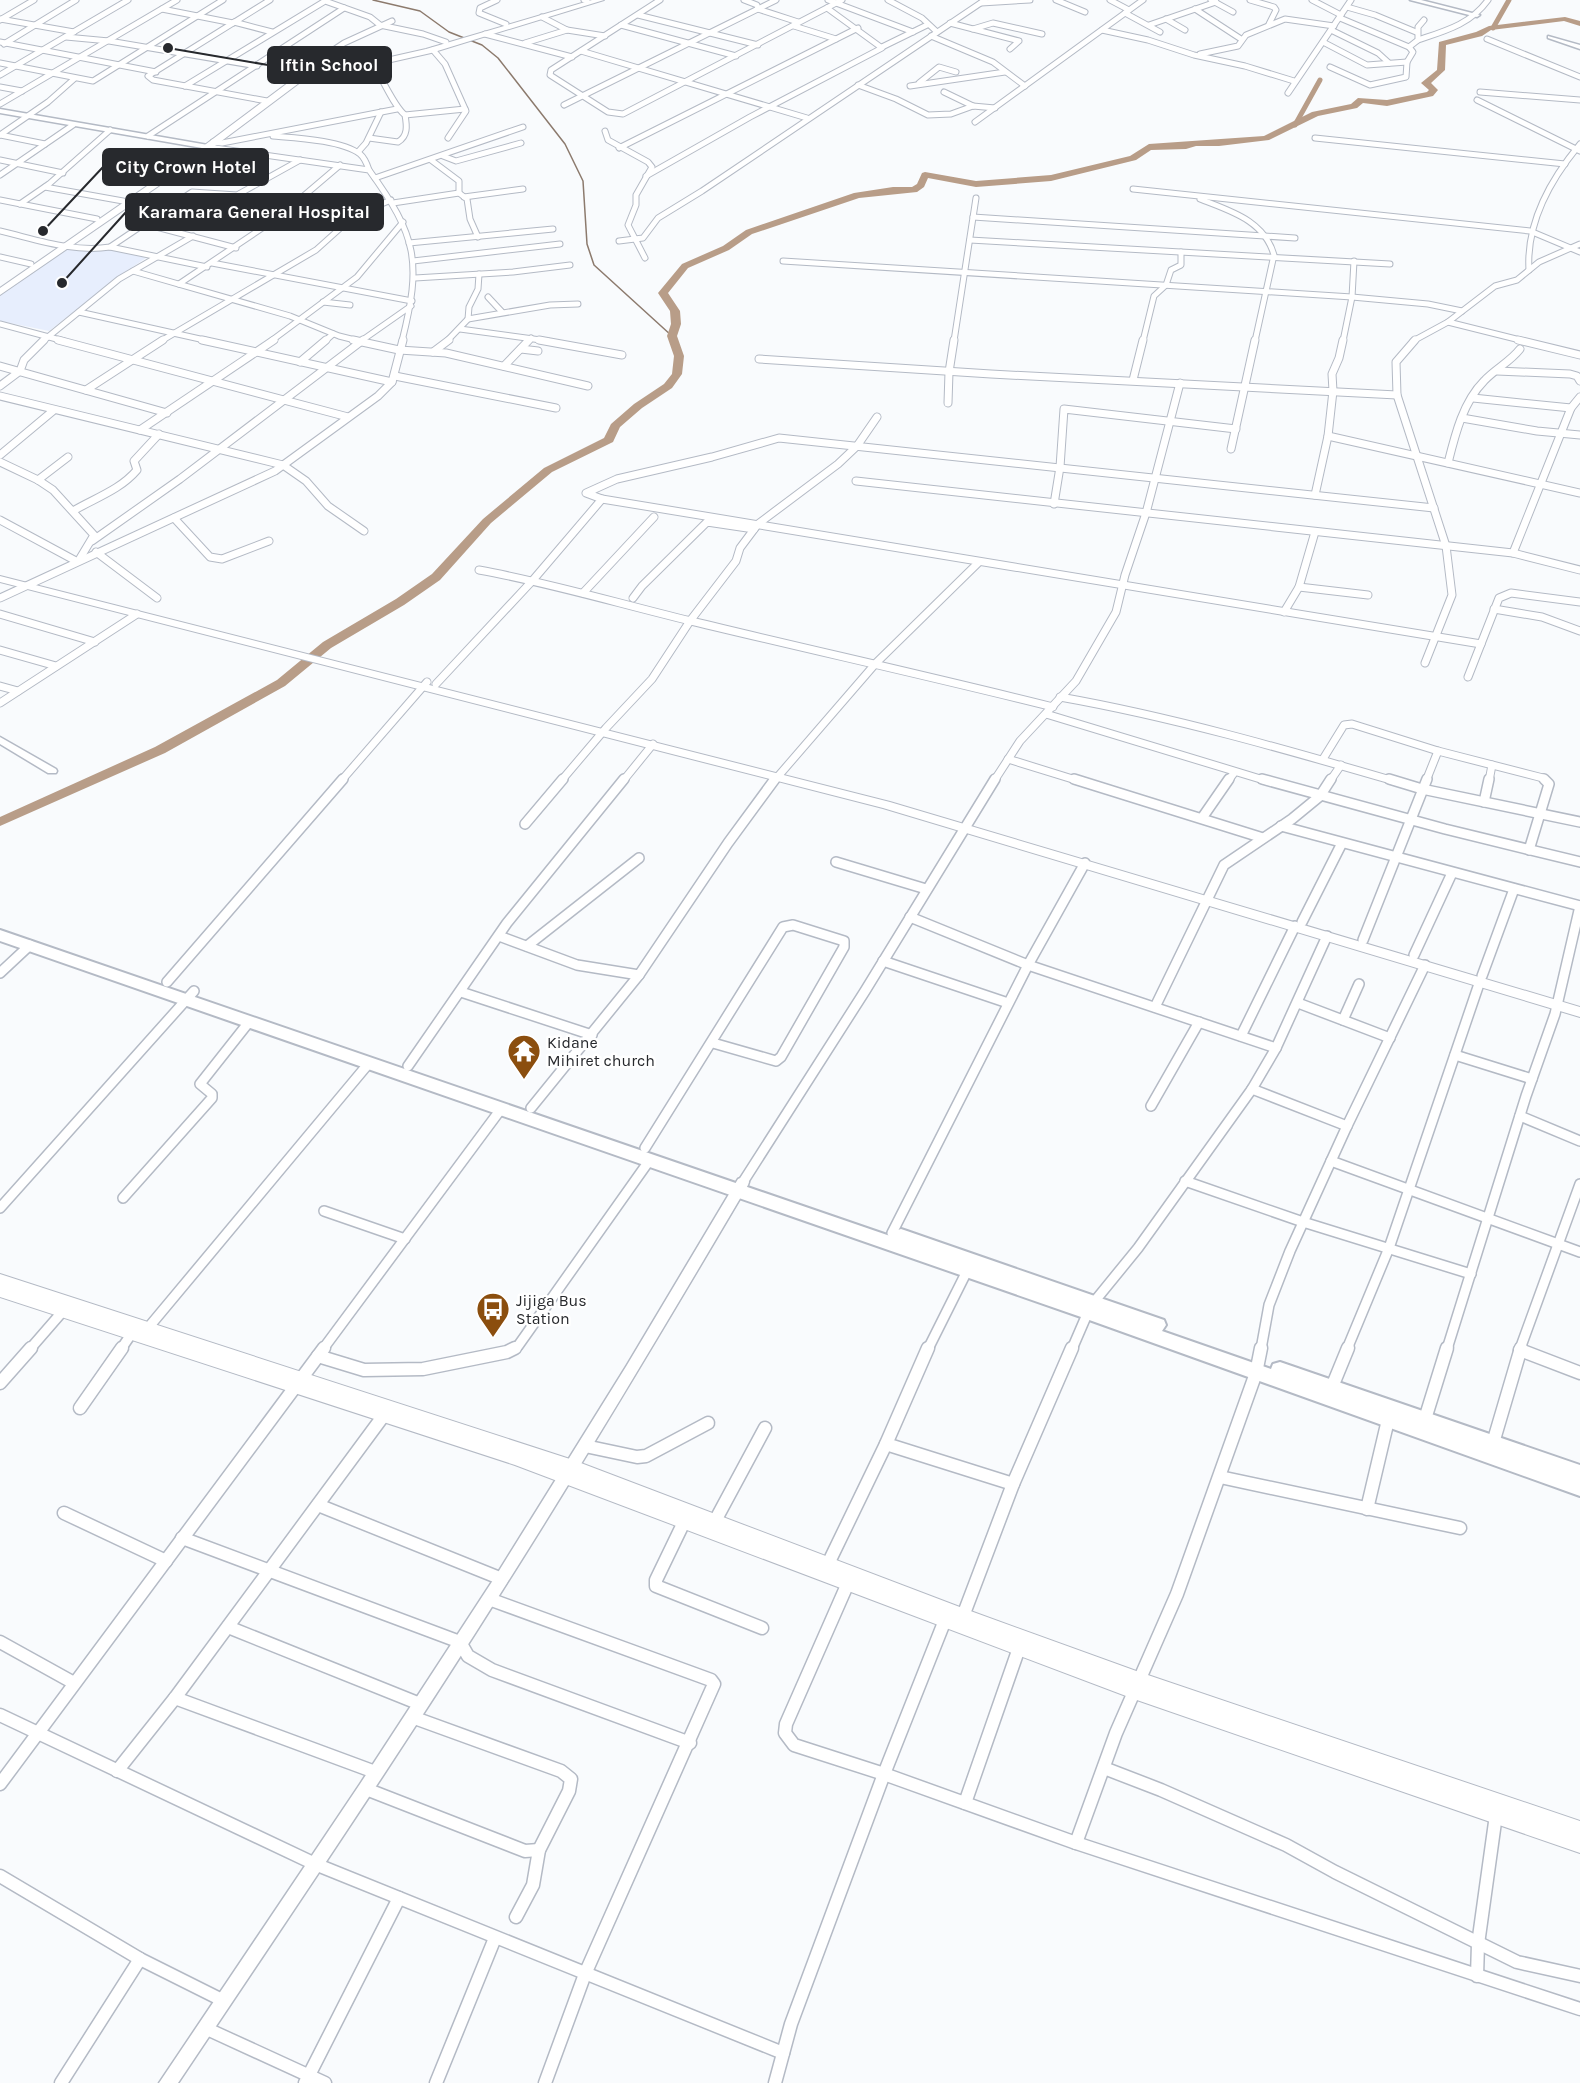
<svg xmlns="http://www.w3.org/2000/svg" width="1580" height="2083" font-family="Karla,sans-serif">
<rect width="100%" height="100%" fill="#f9fbfd"/>
<path fill="#e7eefd" d="M 67,247 L 89,251 L 110,249 L 146,258 L 119,276 L 49,331 L 0,321 L 0,294 Z"/>
<g fill="none" stroke-linecap="round" stroke-linejoin="round">
<path stroke="#8c7a6d" stroke-width="1.5" d="M 373,0 L 420,11 L 449,32 L 482,45 L 498,58 L 565,144 L 583,181 L 587,244 L 594,265 L 672,336"/>
<g stroke="#b89d88" stroke-width="5">
<path d="M 1493,28 L 1509,0"/>
<path d="M 1295,125 L 1320,80"/>
</g>
<path fill="#b89d88" fill-rule="evenodd" d="M 1565,17 L 1580,21 L 1580,26 L 1564,21 L 1491,30 L 1482,36 L 1446,45 L 1445,70 L 1431,83 L 1438,90 L 1433,96 L 1387,106 L 1363,103 L 1357,108 L 1318,116 L 1269,140 L 1219,146 L 1196,146 L 1186,149 L 1151,150 L 1136,160 L 1051,181 L 976,187 L 928,178 L 924,187 L 917,192 L 859,198 L 752,234 L 729,250 L 688,268 L 668,293 L 680,311 L 681,324 L 677,336 L 684,356 L 682,374 L 672,388 L 642,408 L 620,427 L 613,442 L 552,472 L 491,523 L 440,580 L 404,605 L 331,648 L 285,686 L 165,753 L 0,826 L 0,817 L 155,747 L 277,680 L 323,642 L 396,599 L 432,574 L 483,519 L 544,468 L 604,438 L 611,424 L 634,404 L 664,384 L 672,374 L 674,356 L 667,336 L 671,324 L 670,311 L 658,293 L 682,264 L 723,246 L 746,230 L 854,193 L 893,187 L 912,187 L 917,184 L 922,173 L 925,172 L 976,181 L 1051,175 L 1130,156 L 1149,144 L 1264,136 L 1312,112 L 1351,104 L 1358,98 L 1387,100 L 1427,92 L 1429,90 L 1421,83 L 1437,70 L 1439,42 L 1476,32 L 1489,26 Z"/>
<defs>
<g id="minor-far3">
<path d="M 497,0 L 480,8 L 479,13 L 506,24"/>
<path d="M 584,0 L 587,1"/>
<path d="M 660,0 L 551,70 L 550,75 L 608,112 L 623,114 L 842,0"/>
<path d="M 744,0 L 757,5 L 758,9 L 798,22"/>
<path d="M 828,0 L 913,32"/>
<path d="M 888,0 L 922,18 L 937,32"/>
<path d="M 1056,0 L 1085,12"/>
<path d="M 1110,0 L 1129,10"/>
<path d="M 1211,0 L 1233,12"/>
<path d="M 1250,0 L 1274,7 L 1276,10 L 1269,24"/>
<path d="M 1312,0 L 1341,15"/>
<path d="M 981,3 L 1030,0"/>
<path d="M 1347,7 L 1375,15 L 1416,32"/>
<path d="M 162,9 L 233,23"/>
<path d="M 1195,9 L 1241,39"/>
<path d="M 1125,13 L 1160,32"/>
<path d="M 638,15 L 758,45"/>
<path d="M 542,17 L 567,30"/>
<path d="M 1340,18 L 1409,47"/>
<path d="M 0,19 L 74,32"/>
<path d="M 1166,19 L 1185,30"/>
<path d="M 0,20 L 34,0"/>
<path d="M 234,22 L 272,32"/>
<path d="M 950,23 L 1019,41 L 1010,49"/>
<path d="M 621,25 L 736,56"/>
<path d="M 1149,25 L 1216,2"/>
<path d="M 794,26 L 836,39"/>
<path d="M 973,29 L 993,23 L 1042,34"/>
<path d="M 1102,30 L 1148,40 L 1194,55 L 1245,66 L 1294,81"/>
<path d="M 1331,30 L 1378,53 L 1389,63"/>
<path d="M 485,34 L 572,57"/>
<path d="M 931,36 L 993,62 L 1025,86"/>
<path d="M 66,37 L 109,41 L 257,66"/>
<path d="M 1487,39 L 1580,77"/>
<path d="M 1418,40 C 1445,31 1471,24 1488,0"/>
<path d="M 0,42 L 156,72"/>
<path d="M 1323,42 L 1367,65 L 1407,62"/>
<path d="M 525,43 L 567,30 L 605,36"/>
<path d="M 4,44 L 76,0"/>
<path d="M 882,47 L 927,25"/>
<path d="M 433,50 L 445,64 L 466,111 L 448,138"/>
<path d="M 581,51 L 807,118"/>
<path d="M 1200,54 L 1238,46 L 1246,35 L 1285,19 L 1334,26"/>
<path d="M 0,63 L 93,81 L 223,0"/>
<path d="M 1330,67 L 1370,85 L 1406,77 L 1407,62 L 1413,52 L 1409,47 L 1418,40 L 1418,27 L 1424,20"/>
<path d="M 0,75 L 128,0"/>
<path d="M 301,76 L 299,73 L 344,43 L 392,21"/>
<path d="M 919,83 L 939,67 L 956,72"/>
<path d="M 858,85 L 896,99 L 928,115 L 951,114 L 973,106 L 995,108"/>
<path d="M 185,86 L 325,1 L 370,17 L 380,25 L 423,34 L 446,42"/>
<path d="M 910,86 L 1005,72"/>
<path d="M 0,87 L 22,91"/>
<path d="M 944,92 L 973,106"/>
<path d="M 1480,92 L 1580,100"/>
<path d="M 1288,93 L 1351,0"/>
<path d="M 1477,100 L 1580,151"/>
<path d="M 267,101 L 153,80 L 148,76 L 270,0"/>
<path d="M 0,104 L 177,0"/>
<path d="M 564,105 L 776,0"/>
<path d="M 405,115 L 465,109"/>
<path d="M 975,122 L 1143,0"/>
<path d="M 605,131 L 608,140 L 648,162 L 652,167 L 636,195 L 636,205 L 628,225 L 645,258"/>
<path d="M 0,135 L 48,102 L 74,79"/>
<path d="M 0,135 L 45,144"/>
<path d="M 148,136 L 344,8"/>
<path d="M 273,136 C 296,138 341,140 360,154 C 365,158 367,164 369,170"/>
<path d="M 369,138 L 398,142 C 408,136 407,126 405,115 C 394,107 380,74 371,60"/>
<path d="M 1315,138 L 1565,164"/>
<path d="M 213,142 L 222,143 L 397,109"/>
<path d="M 208,147 L 369,170 C 417,236 422,262 402,341"/>
<path d="M 619,148 L 858,28"/>
<path d="M 358,152 L 366,143 L 381,112"/>
<path d="M 443,156 L 456,161 L 521,143"/>
<path d="M 0,160 L 63,173"/>
<path d="M 431,160 L 459,181 L 459,193"/>
<path d="M 0,175 L 73,125"/>
<path d="M 646,176 L 750,117 L 882,48 L 827,8"/>
<path d="M 375,178 L 523,127"/>
<path d="M 45,187 L 123,201"/>
<path d="M 1133,189 L 1530,231 L 1580,252"/>
<path d="M 464,197 L 523,189"/>
<path d="M 1200,199 C 1230,211 1264,220 1274,255 L 1255,341"/>
<path d="M 0,200 L 97,219"/>
<path d="M 128,202 L 166,211"/>
<path d="M 393,203 L 459,193 L 467,199 L 470,219 L 478,237"/>
<path d="M 20,204 L 49,184 L 110,130"/>
<path d="M 169,208 L 265,227"/>
<path d="M 280,216 L 352,217"/>
<path d="M 973,217 L 1295,238"/>
<path d="M 145,224 L 236,248"/>
<path d="M 0,231 C 35,239 73,253 110,247 L 192,192 L 237,195 L 300,160"/>
<path d="M 970,240 L 1390,264"/>
<path d="M 619,241 L 643,238 L 658,218 L 702,191 L 985,0"/>
<path d="M 409,243 L 553,229"/>
<path d="M 110,247 L 207,267"/>
<path d="M 0,257 L 31,264"/>
<path d="M 413,261 L 560,244"/>
<path d="M 783,261 L 1352,297 L 1428,304 L 1462,311"/>
<path d="M 212,263 L 412,301"/>
<path d="M 1529,270 C 1526,222 1550,180 1580,144"/>
<path d="M 133,271 L 290,316 L 339,336 L 359,341"/>
<path d="M 415,278 L 513,272 L 570,265"/>
<path d="M 179,284 L 280,216 L 340,165"/>
<path d="M 488,297 L 502,312"/>
<path d="M 323,302 L 350,305"/>
<path d="M 79,312 L 209,341"/>
<path d="M 468,319 L 550,305 L 578,304"/>
<path d="M 1448,322 L 1524,341"/>
<path d="M 0,324 L 64,341"/>
<path d="M 460,329 L 548,341"/>
<path d="M 43,341 L 119,279 L 193,236"/>
<path d="M 161,341 L 316,250 L 355,215 L 391,200"/>
<path d="M 271,341 L 357,277 L 403,222"/>
<path d="M 325,341 L 333,334"/>
<path d="M 361,341 L 411,306"/>
<path d="M 447,341 L 468,319 L 469,307 L 478,289 L 479,274"/>
<path d="M 528,341 L 531,338"/>
<path d="M 954,341 L 976,198"/>
<path d="M 1143,341 L 1154,296 L 1166,285 L 1171,270 L 1181,265 L 1181,252"/>
<path d="M 1343,341 L 1352,297 L 1354,261"/>
<path d="M 1413,341 L 1448,322 L 1495,286 L 1517,280 L 1539,262 L 1580,244"/>
</g>
<g id="minor-far2">
<path d="M 58,340 L 348,417"/>
<path d="M 202,340 L 392,382"/>
<path d="M 353,340 L 399,350 L 446,353 L 588,386"/>
<path d="M 539,340 L 622,355"/>
<path d="M 1415,340 L 1396,362 L 1397,395 L 1446,546 L 1452,595 L 1425,663"/>
<path d="M 1518,340 L 1580,355"/>
<path d="M 521,349 L 538,351"/>
<path d="M 433,352 L 449,340"/>
<path d="M 759,359 L 991,374 L 1397,395"/>
<path d="M 300,362 L 326,340"/>
<path d="M 0,366 L 167,413"/>
<path d="M 504,366 L 529,340"/>
<path d="M 1497,371 L 1570,374 L 1577,376 L 1580,381"/>
<path d="M 395,376 L 556,408"/>
<path d="M 1133,380 L 1143,340"/>
<path d="M 0,386 L 20,371 L 24,360 L 44,340"/>
<path d="M 86,390 L 163,340"/>
<path d="M 0,396 L 283,465 L 306,481 L 328,506 L 364,531"/>
<path d="M 1473,398 L 1571,408"/>
<path d="M 948,403 L 949,372 L 954,340"/>
<path d="M 1462,418 L 1537,431 L 1580,435"/>
<path d="M 140,430 L 274,340"/>
<path d="M 1328,436 L 1580,493"/>
<path d="M 1231,449 L 1255,340"/>
<path d="M 0,455 L 54,410"/>
<path d="M 0,462 L 38,480 L 53,490 L 94,535 L 79,560"/>
<path d="M 1448,463 C 1455,435 1463,402 1484,381 C 1495,369 1510,362 1520,349"/>
<path d="M 38,480 L 68,457"/>
<path d="M 856,481 L 1513,553 L 1580,570"/>
<path d="M 1315,495 L 1328,436 L 1333,391 L 1332,374 L 1339,358 L 1343,340"/>
<path d="M 602,499 L 1481,644"/>
<path d="M 1054,504 L 1060,467 L 1064,409 L 1236,429"/>
<path d="M 73,511 C 95,498 120,490 137,470 L 134,461 L 159,434"/>
<path d="M 174,518 L 210,557 L 222,559 L 269,541"/>
<path d="M 0,520 L 76,561"/>
<path d="M 92,541 L 180,479 L 363,340"/>
<path d="M 96,552 L 157,598"/>
<path d="M 1513,553 L 1571,408 L 1580,397"/>
<path d="M 479,570 C 551,583 620,604 691,621 C 811,650 933,677 1053,707"/>
<path d="M 1299,587 L 1368,595"/>
<path d="M 583,593 L 654,517"/>
<path d="M 0,598 L 275,471 L 378,396 L 392,382 L 403,340"/>
<path d="M 633,598 L 642,586 L 707,522 L 754,529"/>
<path d="M 1494,609 L 1542,617 L 1580,631"/>
<path d="M 1284,612 L 1299,587 L 1315,532"/>
<path d="M 0,614 L 95,642"/>
<path d="M 0,650 L 56,666"/>
<path d="M 1468,677 L 1499,598 L 1511,593 L 1580,602"/>
<path d="M 436,684 L 533,580 L 602,499 L 586,493 L 617,479 L 712,457 L 779,438 L 1434,508"/>
<path d="M 0,686 L 18,691"/>
<path d="M 1060,697 C 1173,717 1284,749 1394,781"/>
<path d="M 0,703 L 137,614"/>
<path d="M 1046,714 L 1267,781"/>
<path d="M 1008,759 L 1079,781"/>
<path d="M 1323,759 L 1344,725 L 1352,724 L 1438,751 L 1543,778 L 1546,781"/>
<path d="M 341,781 L 427,682"/>
<path d="M 561,781 L 606,728 L 652,679 L 690,621 L 736,561 L 740,548 L 758,524 L 838,464 L 857,446 L 877,417"/>
<path d="M 623,781 L 653,744"/>
<path d="M 774,781 L 876,663 L 979,562"/>
<path d="M 994,781 L 1020,741 L 1076,681 L 1116,612 L 1125,575 L 1146,513 L 1180,383"/>
<path d="M 1228,781 L 1234,773"/>
<path d="M 1330,781 L 1341,765"/>
<path d="M 1426,781 L 1438,751"/>
<path d="M 1489,781 L 1492,765"/>
</g>
<g id="minor-far1">
<path d="M 1074,779 L 1263,838"/>
<path d="M 1262,779 L 1445,829 L 1580,862"/>
<path d="M 1389,779 L 1422,789 L 1580,822"/>
<path d="M 1484,802 L 1489,779"/>
<path d="M 1202,818 L 1229,779"/>
<path d="M 525,824 L 563,779"/>
<path d="M 1281,826 L 1580,906"/>
<path d="M 1529,850 L 1549,784 L 1544,779"/>
<path d="M 836,862 L 926,889"/>
<path d="M 910,917 L 1028,965 L 1276,1048"/>
<path d="M 1302,922 L 1342,843"/>
<path d="M 499,936 L 577,965 L 639,975"/>
<path d="M 1363,940 L 1427,779"/>
<path d="M 527,946 L 639,858"/>
<path d="M 1414,955 L 1452,873"/>
<path d="M 883,961 L 1008,1003"/>
<path d="M 0,973 L 30,945"/>
<path d="M 1482,976 L 1514,889"/>
<path d="M 167,982 L 343,779"/>
<path d="M 461,992 L 592,1035"/>
<path d="M 1298,1003 L 1390,1038"/>
<path d="M 1155,1007 L 1224,865 L 1292,819 L 1320,796 L 1331,779"/>
<path d="M 1343,1020 L 1359,984"/>
<path d="M 1241,1036 L 1295,926"/>
<path d="M 1455,1055 L 1532,1079"/>
<path d="M 408,1066 L 507,923 L 624,779"/>
<path d="M 1252,1089 L 1347,1126"/>
<path d="M 1151,1106 L 1199,1022"/>
<path d="M 531,1108 L 639,975 L 728,843 L 775,779"/>
<path d="M 1520,1116 L 1580,1141"/>
<path d="M 645,1148 L 783,927 L 793,925 L 844,941 L 844,947 L 781,1057 L 776,1061 L 713,1043"/>
<path d="M 1331,1161 L 1580,1252"/>
<path d="M 1185,1181 L 1303,1222 L 1471,1274"/>
<path d="M 743,1182 L 865,991 L 995,779"/>
<path d="M 123,1198 L 212,1098 L 212,1094 L 200,1084 L 249,1022"/>
<path d="M 0,1208 L 194,991"/>
<path d="M 324,1211 L 405,1239"/>
<path d="M 892,1233 L 1028,965 L 1085,863"/>
<path d="M 1094,1302 L 1138,1248 L 1252,1089 L 1276,1048 L 1327,936"/>
<path d="M 148,1328 L 369,1063"/>
<path d="M 30,1349 L 63,1311"/>
<path d="M 121,1349 L 132,1333"/>
<path d="M 323,1349 L 501,1109"/>
<path d="M 512,1349 L 518,1346 L 649,1161"/>
<path d="M 928,1349 L 967,1271"/>
<path d="M 1072,1349 L 1088,1312"/>
<path d="M 1261,1349 L 1269,1305 L 1290,1251 L 1347,1126 L 1425,965"/>
<path d="M 1347,1349 L 1389,1248 L 1480,981"/>
<path d="M 1447,1349 L 1526,1096 L 1555,1014 L 1580,906"/>
<path d="M 1520,1349 L 1580,1184"/>
</g>
<g id="minor">
<path d="M 1520,1350 L 1580,1373"/>
<path d="M 318,1356 L 364,1370 L 423,1369 L 507,1352 L 515,1348"/>
<path d="M 0,1383 L 31,1348"/>
<path d="M 1332,1387 L 1348,1348"/>
<path d="M 80,1408 L 122,1348"/>
<path d="M 1425,1419 L 1447,1348"/>
<path d="M 1493,1443 L 1521,1348"/>
<path d="M 886,1444 L 1013,1484"/>
<path d="M 585,1446 L 637,1457 L 646,1456 L 708,1423"/>
<path d="M 1220,1477 L 1460,1528"/>
<path d="M 318,1505 L 502,1579"/>
<path d="M 1367,1509 L 1388,1420"/>
<path d="M 64,1513 L 166,1561"/>
<path d="M 715,1521 L 765,1428"/>
<path d="M 684,1522 L 656,1580 L 656,1586 L 762,1628"/>
<path d="M 182,1538 L 460,1642 L 468,1656 L 492,1670 L 690,1743"/>
<path d="M 828,1564 L 886,1444 L 928,1348"/>
<path d="M 848,1583 L 786,1724 L 785,1733 L 794,1745 L 884,1774 L 1076,1843 L 1580,2009"/>
<path d="M 489,1599 L 711,1680 L 714,1684 L 585,1974 L 545,2083"/>
<path d="M 963,1616 L 1013,1484 L 1072,1348"/>
<path d="M 228,1627 L 420,1704"/>
<path d="M 0,1642 L 74,1683"/>
<path d="M 175,1698 L 375,1772"/>
<path d="M 0,1715 L 315,1864 L 783,2053"/>
<path d="M 412,1717 L 561,1771 L 571,1779 L 569,1791 L 539,1850 L 533,1885 L 516,1917"/>
<path d="M 1104,1768 L 1161,1790 L 1286,1845 L 1335,1872 L 1517,1962 L 1580,1976"/>
<path d="M 117,1771 L 175,1698 L 384,1415"/>
<path d="M 0,1784 L 324,1348"/>
<path d="M 366,1789 L 525,1851 L 539,1850"/>
<path d="M 965,1803 L 1019,1648"/>
<path d="M 1076,1843 L 1116,1733 L 1177,1594 L 1256,1373 L 1261,1348"/>
<path d="M 0,1876 L 140,1959 L 224,2001"/>
<path d="M 1477,1976 L 1478,1944 L 1496,1815"/>
<path d="M 205,2028 L 325,2083"/>
<path d="M 61,2083 L 140,1959"/>
<path d="M 305,2083 L 399,1898"/>
<path d="M 436,2083 L 495,1938"/>
<path d="M 775,2083 L 791,2024 L 884,1774 L 945,1620"/>
</g>
<g id="tertiary">
<path d="M 1410,0 L 1421,0 L 1480,15 L 1477,17 Z"/>
<path d="M 1548,36 L 1580,45 L 1580,49 L 1548,38 Z"/>
<path d="M 0,109 L 208,145 L 212,147 L 208,149 L 0,113 Z"/>
<path d="M 0,737 L 56,769 L 57,771 L 56,773 L 48,773 L 0,744 Z"/>
<path d="M 743,1177 L 748,1179 L 749,1182 L 748,1185 C 669,1319 590,1452 507,1583 C 401,1752 289,1917 178,2083 L 159,2083 L 360,1784 L 497,1574 L 627,1365 L 738,1179 Z"/>
</g>
<g id="secondary">
<path d="M 592,0 L 604,0 L 431,53 L 299,83 L 192,163 L 0,295 L 0,288 L 186,159 L 293,79 L 426,49 Z"/>
<path d="M 0,576 L 890,802 L 1580,1007 L 1580,1017 L 883,808 L 0,582 Z"/>
<path d="M 0,1274 L 573,1460 L 965,1609 L 1139,1672 L 1580,1821 L 1580,1853 L 1134,1699 L 515,1465 L 0,1297 Z"/>
</g>
<path id="trunk" d="M 0,930 L 893,1237 L 895,1231 L 901,1229 L 907,1231 L 1164,1320 L 1166,1325 L 1162,1331 L 1271,1369 L 1273,1364 L 1280,1362 L 1580,1465 L 1580,1496 L 1081,1317 L 0,941 Z"/>
</defs>
<use href="#minor-far3" stroke="#b4bac5" stroke-width="7"/>
<use href="#minor-far2" stroke="#b4bac5" stroke-width="9"/>
<use href="#minor-far1" stroke="#b4bac5" stroke-width="12"/>
<use href="#minor" stroke="#b4bac5" stroke-width="15"/>
<use href="#tertiary" stroke="#b4bac5" stroke-width="3"/>
<use href="#secondary" stroke="#b4bac5" stroke-width="2"/>
<use href="#trunk" stroke="#b4bac5" stroke-width="4"/>
<use href="#minor-far3" stroke="#fff" stroke-width="5"/>
<use href="#minor-far2" stroke="#fff" stroke-width="7"/>
<use href="#minor-far1" stroke="#fff" stroke-width="9"/>
<use href="#minor" stroke="#fff" stroke-width="12"/>
<use href="#tertiary" fill="#fff" fill-rule="evenodd"/>
<use href="#secondary" fill="#fff" fill-rule="evenodd"/>
<use href="#trunk" fill="#fff" fill-rule="evenodd"/>
</g>
<defs>
<symbol id="temple-pin" viewBox="-11 -11 22 30"><path d="M0 17L-7.5 6A9.5 9.5 0 1 1 7.5 6Z" fill="#8b4e0e" stroke="#fff"/><path d="M0-6L5-2H3V0L6.5 2.5H4V6H1.5V3h-3V6H-4V2.5H-6.5L-3 0V-2H-5Z" fill="#fff"/></symbol>
<symbol id="bus-pin" viewBox="-11 -11 22 30"><path d="M0 17L-7.5 6A9.5 9.5 0 1 1 7.5 6Z" fill="#8b4e0e" stroke="#fff"/><path d="M-5-6H5V4H4V6H2V4H-2V6H-4V4H-5ZM-3.5-4V0h7V-4ZM-3.5 1.2v1.5H-2V1.2ZM2 1.2v1.5H3.5V1.2Z" fill="#fff"/></symbol>
</defs>
<g fill-rule="evenodd">
<use href="#temple-pin" x="505" y="1032" width="38" height="52"/>
<use href="#bus-pin" x="474" y="1290" width="38" height="52"/>
</g>
<g text-anchor="middle" stroke-width="5" stroke-linejoin="round" paint-order="stroke">
<g font-size="16" fill="#27292d" stroke="#fff" text-anchor="start">
<text x="547" y="1048">Kidane<tspan x="547" dy="18">Mihiret church</tspan></text>
<text x="516" y="1306">Jijiga Bus<tspan x="516" dy="18">Station</tspan></text>
</g>
</g>
<path fill="none" stroke="#27292d" stroke-width="2" d="M168 48L268 65M43 231L103 167M62 283L126 212"/>
<g fill="#27292d" stroke="#fff" stroke-width="2">
<circle cx="168" cy="48" r="6"/>
<circle cx="43" cy="231" r="6"/>
<circle cx="62" cy="283" r="6"/>
</g>
<g fill="#27292d" stroke="#27292d" stroke-width="2">
<rect x="268" y="47" width="123" height="36" rx="6"/>
<rect x="103" y="149" width="165" height="36" rx="6"/>
<rect x="126" y="194" width="257" height="36" rx="6"/>
</g>
<g font-size="18" text-anchor="middle" font-weight="bold" fill="#fff">
<text x="329" y="71">Iftin School</text>
<text x="186" y="173">City Crown Hotel</text>
<text x="254" y="218">Karamara General Hospital</text>
</g>
</svg>
